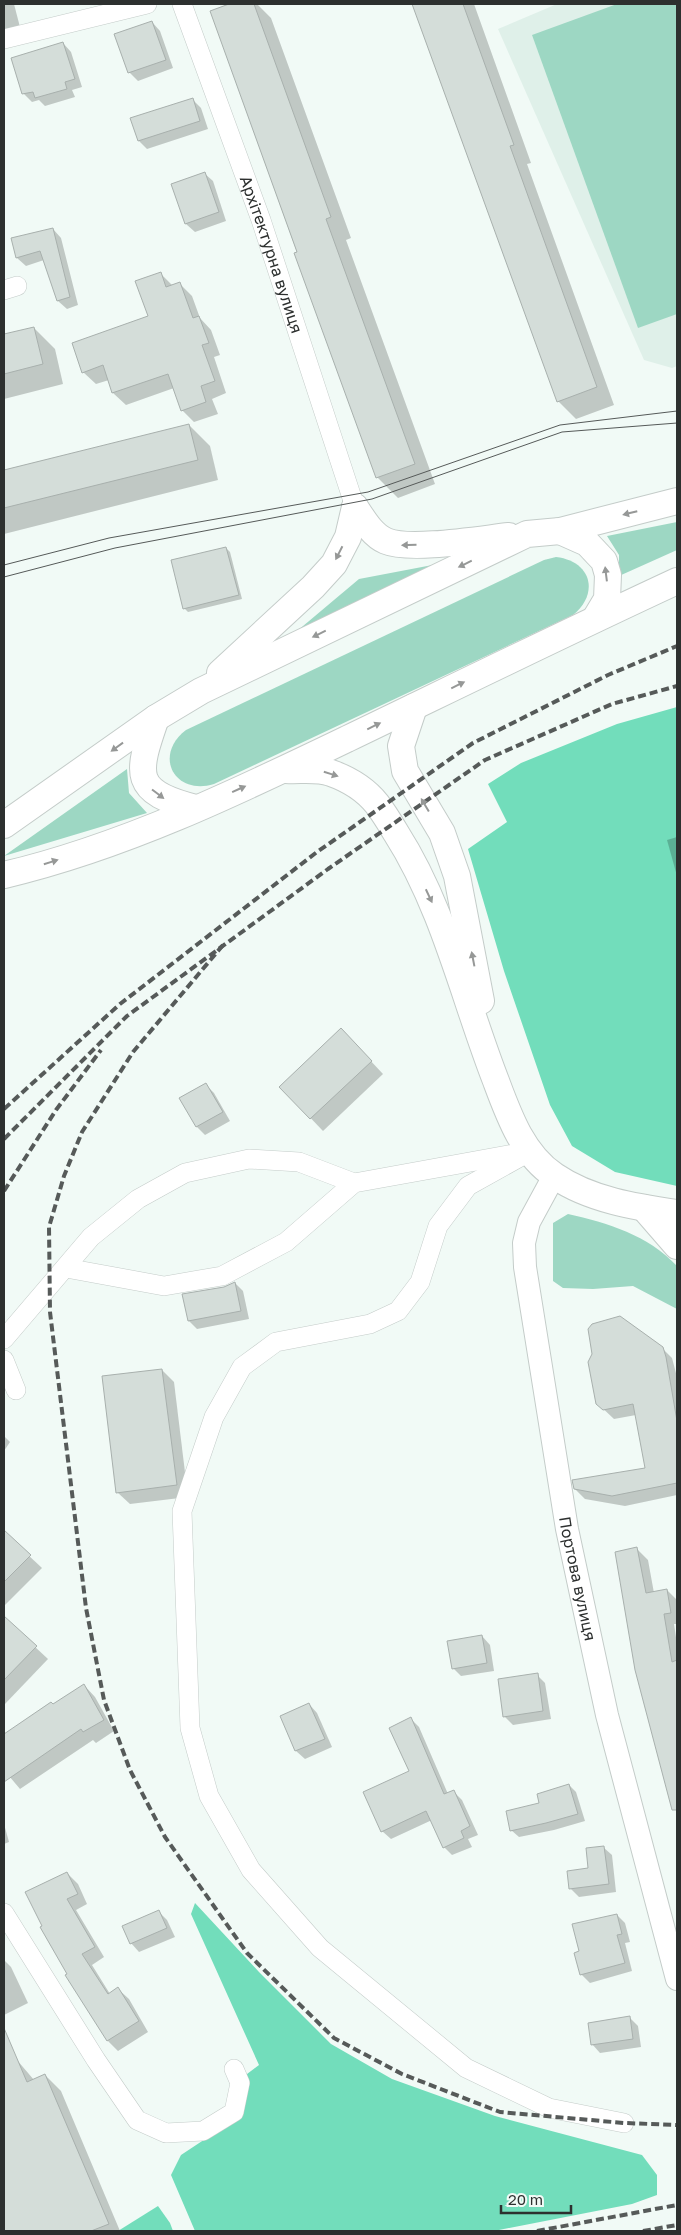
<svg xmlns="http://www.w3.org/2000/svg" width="681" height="2235" font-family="'Golos Text',sans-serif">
<rect width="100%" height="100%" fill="#f1faf6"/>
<path fill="#dff0e9" d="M 557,4 L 677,4 L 677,366 L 672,368 L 644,360 L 498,29 Z"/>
<g fill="#9dd7c3">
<path d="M 617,4 L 677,4 L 677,314 L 638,328 L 532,35 Z"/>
<path d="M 677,522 L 677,550 L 619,576 L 619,555 L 607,536 Z"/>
<path d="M 556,557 C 591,561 600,593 573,615 L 214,784 C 174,796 153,755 186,730 L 544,560 Z"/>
<path d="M 443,563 L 290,637 L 359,579 Z"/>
<path d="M 127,769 L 129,793 L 147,813 L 4,856 Z"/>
<path d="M 568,1214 C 608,1223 648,1235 677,1266 L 677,1309 L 633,1286 L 593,1289 L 563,1288 L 553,1281 L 553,1223 Z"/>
</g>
<g fill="#72ddbb">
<path d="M 677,707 L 677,1186 L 615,1172 L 572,1146 L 550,1105 L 504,971 L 468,849 L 507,822 L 488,784 L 521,763 L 617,724 Z"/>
<path d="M 195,1903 L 259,1972 L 331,2044 L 392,2079 L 495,2116 L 642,2155 L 657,2175 L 657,2195 L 632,2204 L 494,2231 L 195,2231 L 171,2175 L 181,2155 L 243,2114 L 247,2074 L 259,2065 L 191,1914 Z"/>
<path d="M 158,2206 L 170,2223 L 173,2231 L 118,2231 Z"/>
</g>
<g fill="#0003">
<path d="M 4,4 L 14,4 L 21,31 L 4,36 Z"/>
<path d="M 232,4 L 257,4 L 271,18 L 351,238 L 346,240 L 435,484 L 398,498 L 377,477 L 211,11 Z"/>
<path d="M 413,4 L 474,4 L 531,163 L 527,164 L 614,405 L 576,419 L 558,401 Z"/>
<path d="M 152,22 L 160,31 L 173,68 L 138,81 L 129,72 Z"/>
<path d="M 63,43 L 71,52 L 82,87 L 72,90 L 75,97 L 45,106 L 39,100 L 32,102 L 24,94 L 13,59 Z"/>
<path d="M 193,100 L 201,108 L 208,129 L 147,149 L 139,141 L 132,119 Z"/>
<path d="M 204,173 L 213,181 L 226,221 L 195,232 L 186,224 L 172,184 Z"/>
<path d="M 53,229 L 61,238 L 78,305 L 67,309 L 58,301 L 44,260 L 26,266 L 17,258 Z"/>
<path d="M 160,273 L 173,286 L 180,284 L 192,296 L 200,318 L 211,330 L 220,355 L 214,357 L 226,393 L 212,399 L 218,414 L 194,422 L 182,410 L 174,388 L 126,405 L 113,393 L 109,380 L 96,384 L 83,372 L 149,317 Z"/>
<path d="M 34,328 L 55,349 L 63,384 L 4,399 L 4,336 Z"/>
<path d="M 189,425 L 210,446 L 218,480 L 4,534 L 4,472 Z"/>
<path d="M 226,548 L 230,552 L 242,599 L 188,612 L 184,608 Z"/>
<path d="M 677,837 L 677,876 L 667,840 Z"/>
<path d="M 353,1042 L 383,1074 L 323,1131 L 281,1087 Z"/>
<path d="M 205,1084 L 214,1093 L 230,1121 L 205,1135 L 197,1127 L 181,1099 Z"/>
<path d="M 235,1283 L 243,1291 L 249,1319 L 197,1329 L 189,1321 L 224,1288 Z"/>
<path d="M 662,1348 L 672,1358 L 677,1377 L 677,1495 L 625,1506 L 585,1499 L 575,1489 L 647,1469 L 636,1415 L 614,1419 L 597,1403 Z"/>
<path d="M 162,1370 L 174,1382 L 188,1497 L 130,1504 L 117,1492 Z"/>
<path d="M 4,1436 L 10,1442 L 4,1451 Z"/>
<path d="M 10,1538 L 42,1568 L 4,1606 L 4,1544 Z"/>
<path d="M 637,1549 L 648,1560 L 654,1593 L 667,1590 L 677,1600 L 677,1624 L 674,1624 L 677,1644 L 677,1801 L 668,1792 Z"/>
<path d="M 4,1618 L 48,1659 L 4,1705 Z"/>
<path d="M 482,1636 L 490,1645 L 494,1671 L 461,1676 L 453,1668 Z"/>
<path d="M 537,1675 L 545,1683 L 551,1719 L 513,1725 L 504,1716 Z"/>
<path d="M 84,1685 L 95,1697 L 114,1731 L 96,1743 L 93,1740 L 20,1789 L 4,1770 L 4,1735 L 51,1703 L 53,1705 Z"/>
<path d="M 309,1704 L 317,1713 L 332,1747 L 305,1759 L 296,1751 L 281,1716 Z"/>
<path d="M 411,1719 L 419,1727 L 448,1794 L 453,1791 L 462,1800 L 478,1835 L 468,1839 L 472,1847 L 452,1855 L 444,1847 L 432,1820 L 391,1839 L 382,1831 L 411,1771 Z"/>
<path d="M 569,1785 L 576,1792 L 585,1821 L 554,1830 L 519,1837 L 511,1830 L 541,1804 Z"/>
<path d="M 4,1824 L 9,1842 L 4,1844 Z"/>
<path d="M 603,1847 L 612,1855 L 616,1892 L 579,1897 L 571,1889 L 590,1869 Z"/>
<path d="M 67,1873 L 78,1884 L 87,1904 L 76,1910 L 104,1957 L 92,1965 L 110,1994 L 118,1989 L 129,1999 L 148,2032 L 118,2051 L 108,2041 L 42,1928 Z"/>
<path d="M 159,1912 L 167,1920 L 175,1937 L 139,1952 L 131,1943 Z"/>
<path d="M 617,1915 L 625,1923 L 630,1942 L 625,1943 L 632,1971 L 590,1983 L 581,1974 L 580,1952 Z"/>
<path d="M 4,1960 L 11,1967 L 28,2003 L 4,2015 Z"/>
<path d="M 630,2018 L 638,2026 L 641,2047 L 600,2053 L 592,2044 Z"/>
<path d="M 17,2060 L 34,2080 L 45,2075 L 61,2091 L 120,2231 L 4,2231 L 4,2065 Z"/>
</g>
<g fill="#d4ddd9" stroke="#a8b0ad">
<path d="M 229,4 L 254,4 L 331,217 L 326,219 L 415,464 L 376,478 L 294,253 L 297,252 L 210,11 Z"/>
<path d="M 412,4 L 463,4 L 514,145 L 510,146 L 597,387 L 557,402 Z"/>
<path d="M 152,21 L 166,60 L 128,73 L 114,34 Z"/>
<path d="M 63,42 L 75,79 L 65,82 L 67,89 L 35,98 L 33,92 L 22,94 L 11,58 Z"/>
<path d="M 193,98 L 200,121 L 138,141 L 130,118 Z"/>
<path d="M 205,172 L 219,212 L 185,224 L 171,184 Z"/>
<path d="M 53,228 L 70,297 L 57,301 L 40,251 L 16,258 L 11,238 Z"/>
<path d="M 161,272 L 166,287 L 180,282 L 193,318 L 199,316 L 209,343 L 202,345 L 215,381 L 201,386 L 206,402 L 181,411 L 168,374 L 112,393 L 103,365 L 82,373 L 72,343 L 148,316 L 135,281 Z"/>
<path d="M 34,327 L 43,364 L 4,374 L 4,334 Z"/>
<path d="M 189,424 L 198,460 L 4,508 L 4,470 Z"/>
<path d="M 226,547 L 239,595 L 183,609 L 171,560 Z"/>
<path d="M 341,1028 L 372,1061 L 310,1119 L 279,1087 Z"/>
<path d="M 206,1083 L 223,1112 L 196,1127 L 179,1098 Z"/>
<path d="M 235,1282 L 241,1311 L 188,1321 L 182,1294 L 224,1287 Z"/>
<path d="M 620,1316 L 663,1347 L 666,1357 L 677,1421 L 677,1483 L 612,1496 L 574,1489 L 572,1480 L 645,1468 L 633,1404 L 603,1410 L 596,1404 L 588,1362 L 592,1354 L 588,1329 L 592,1324 Z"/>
<path d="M 162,1369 L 177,1485 L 116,1493 L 102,1376 Z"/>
<path d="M 4,1530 L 31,1555 L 4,1582 Z"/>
<path d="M 637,1547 L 646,1593 L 667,1589 L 671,1613 L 664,1614 L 672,1662 L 677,1660 L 677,1810 L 672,1810 L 635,1670 L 615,1552 Z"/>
<path d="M 4,1616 L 37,1646 L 4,1680 Z"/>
<path d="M 482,1635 L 487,1663 L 452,1669 L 447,1641 Z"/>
<path d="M 538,1673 L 543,1711 L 503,1717 L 498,1679 Z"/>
<path d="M 84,1684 L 104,1720 L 83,1732 L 81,1729 L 4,1782 L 4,1734 L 51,1702 L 53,1704 Z"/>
<path d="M 309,1703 L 325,1739 L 295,1751 L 280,1716 Z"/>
<path d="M 411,1717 L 444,1794 L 454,1790 L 470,1826 L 461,1831 L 464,1838 L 443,1848 L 426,1811 L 381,1832 L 363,1792 L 409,1771 L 389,1728 Z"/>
<path d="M 569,1784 L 578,1814 L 546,1823 L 510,1831 L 506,1811 L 539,1803 L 537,1794 Z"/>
<path d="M 604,1846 L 609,1884 L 569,1889 L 567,1871 L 588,1868 L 586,1848 Z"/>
<path d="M 67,1872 L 78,1894 L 67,1899 L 95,1947 L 82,1954 L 108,1994 L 118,1987 L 139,2021 L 107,2041 L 65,1975 L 67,1974 L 40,1927 L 42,1926 L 25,1892 Z"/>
<path d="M 159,1910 L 167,1928 L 130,1944 L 122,1926 Z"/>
<path d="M 617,1914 L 622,1934 L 617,1935 L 625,1963 L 580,1975 L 574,1953 L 579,1951 L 572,1924 Z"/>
<path d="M 630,2016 L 633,2039 L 591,2045 L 588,2023 Z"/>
<path d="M 4,2028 L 27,2082 L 45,2074 L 109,2224 L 91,2231 L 4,2231 Z"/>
</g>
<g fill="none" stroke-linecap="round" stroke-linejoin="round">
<defs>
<g id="minor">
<path id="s1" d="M 182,4 L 261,220 L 355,507"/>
<path d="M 4,39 L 147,4"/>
<path d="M 4,290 L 17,286"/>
<path d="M 529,1152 L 468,1186 L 438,1226 L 420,1282 L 398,1311 L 370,1324 L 276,1342 L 242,1367 L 214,1417 L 182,1511 L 190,1728 L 209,1796 L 251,1870 L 320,1948 L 466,2068 L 549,2108 L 624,2123"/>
<path d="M 66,1268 L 164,1286 L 222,1276 L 286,1242 L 354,1183 L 514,1154"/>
<path d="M 4,1339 L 91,1237 L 138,1199 L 185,1173 L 249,1159 L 299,1162 L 354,1183"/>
<path d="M 4,1360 L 16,1390"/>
<path d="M 4,1913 L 96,2060 L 137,2120 L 166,2133 L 203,2131 L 234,2112 L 240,2083 L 234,2069"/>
</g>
<g id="tertiary">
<path id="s2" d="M 554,1176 L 529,1222 L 524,1243 L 525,1267 L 567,1529 L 607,1715 L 677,1979"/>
</g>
<g id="secondary">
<path d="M 355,507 C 363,519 372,535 386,541 C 410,551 481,539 509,536"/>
<path d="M 560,531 L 587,543 L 604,561 L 608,575 L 607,599 L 595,619"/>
<path d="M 220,673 L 313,587 L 334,564 L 348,537 L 355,507"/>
<path d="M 414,707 L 401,746 L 405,771 L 442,833 L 457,876 L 481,1001"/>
<path d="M 156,718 C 136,775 132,792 196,808"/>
<path d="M 286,770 C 299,771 318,768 331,773 C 348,779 365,789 377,804 C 384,813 390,823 396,833 C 444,908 464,999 496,1081 C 509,1116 523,1155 555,1176 C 590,1200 636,1207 677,1213"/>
<path d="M 4,825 L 156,718 L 201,691 L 527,534 L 560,531 L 677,501"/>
<path d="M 4,875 C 123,847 237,792 347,739 C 457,686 567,632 677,581"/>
<path d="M 644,1208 L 677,1246"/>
</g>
</defs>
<use href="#minor" stroke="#c4ccc9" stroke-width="20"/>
<use href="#tertiary" stroke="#c4ccc9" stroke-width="24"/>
<use href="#secondary" stroke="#c4ccc9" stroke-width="28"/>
<use href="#minor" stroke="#fff" stroke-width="19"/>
<use href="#tertiary" stroke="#fff" stroke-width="22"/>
<use href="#secondary" stroke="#fff" stroke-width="26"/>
<g stroke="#565a59" stroke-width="1">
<path d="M 4,565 L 109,538 L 368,492 L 560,425 L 677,411"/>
<path d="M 4,577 L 115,548 L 372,499 L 562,432 L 677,423"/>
</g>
<g stroke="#565a59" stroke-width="4" stroke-dasharray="8 4" stroke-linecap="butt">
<path d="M 223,945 L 133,1052 L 82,1132 L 64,1176 L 49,1227 L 50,1312 L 86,1608 L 104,1700 L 130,1770 L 165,1837 L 247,1953 L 334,2038 L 402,2074 L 500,2112 L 624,2123 L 677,2125"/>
<path d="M 4,1109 L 120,1004 L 317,852 L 473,743 L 608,675 L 677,646"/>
<path d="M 4,1139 L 127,1016 L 328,869 L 485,760 L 612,704 L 677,686"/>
<path d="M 4,1191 L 56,1110 L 101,1050"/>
<path d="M 537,2231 L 677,2205"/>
<path d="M 643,2231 L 677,2225"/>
</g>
</g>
<defs><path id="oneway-solid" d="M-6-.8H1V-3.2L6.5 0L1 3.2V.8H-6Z" transform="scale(1.25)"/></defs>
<g fill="#969897">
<use href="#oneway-solid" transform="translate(630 513) rotate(166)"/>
<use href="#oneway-solid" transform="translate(409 545) rotate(179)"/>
<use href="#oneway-solid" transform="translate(339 553) rotate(117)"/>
<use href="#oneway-solid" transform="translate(465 564) rotate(154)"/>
<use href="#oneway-solid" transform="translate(606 574) rotate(-97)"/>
<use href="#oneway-solid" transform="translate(319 634) rotate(154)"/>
<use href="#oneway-solid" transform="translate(458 685) rotate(-26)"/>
<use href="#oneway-solid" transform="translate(374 726) rotate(-26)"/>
<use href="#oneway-solid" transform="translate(117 747) rotate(144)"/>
<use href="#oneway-solid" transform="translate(331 774) rotate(17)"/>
<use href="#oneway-solid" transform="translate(239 789) rotate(-24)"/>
<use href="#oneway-solid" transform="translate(158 794) rotate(37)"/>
<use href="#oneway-solid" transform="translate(425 805) rotate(-121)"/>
<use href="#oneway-solid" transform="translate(51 862) rotate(-17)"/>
<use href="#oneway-solid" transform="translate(429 896) rotate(65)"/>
<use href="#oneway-solid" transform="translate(473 959) rotate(-101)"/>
</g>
<g text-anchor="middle" stroke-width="5" stroke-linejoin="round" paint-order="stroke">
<g font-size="16" fill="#2d302f" stroke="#f1faf6">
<text dy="6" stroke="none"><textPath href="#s1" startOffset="266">Архітектурна вулиця</textPath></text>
<text dy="6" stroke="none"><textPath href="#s2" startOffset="414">Портова вулиця</textPath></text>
</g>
</g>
<rect width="681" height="2235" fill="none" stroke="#2d302f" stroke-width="10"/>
<path d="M501 2205v8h70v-8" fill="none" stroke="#2d302f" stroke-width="2.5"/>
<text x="508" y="2205" font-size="15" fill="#2d302f" stroke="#f1faf6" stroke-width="4" paint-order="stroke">20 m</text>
</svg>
